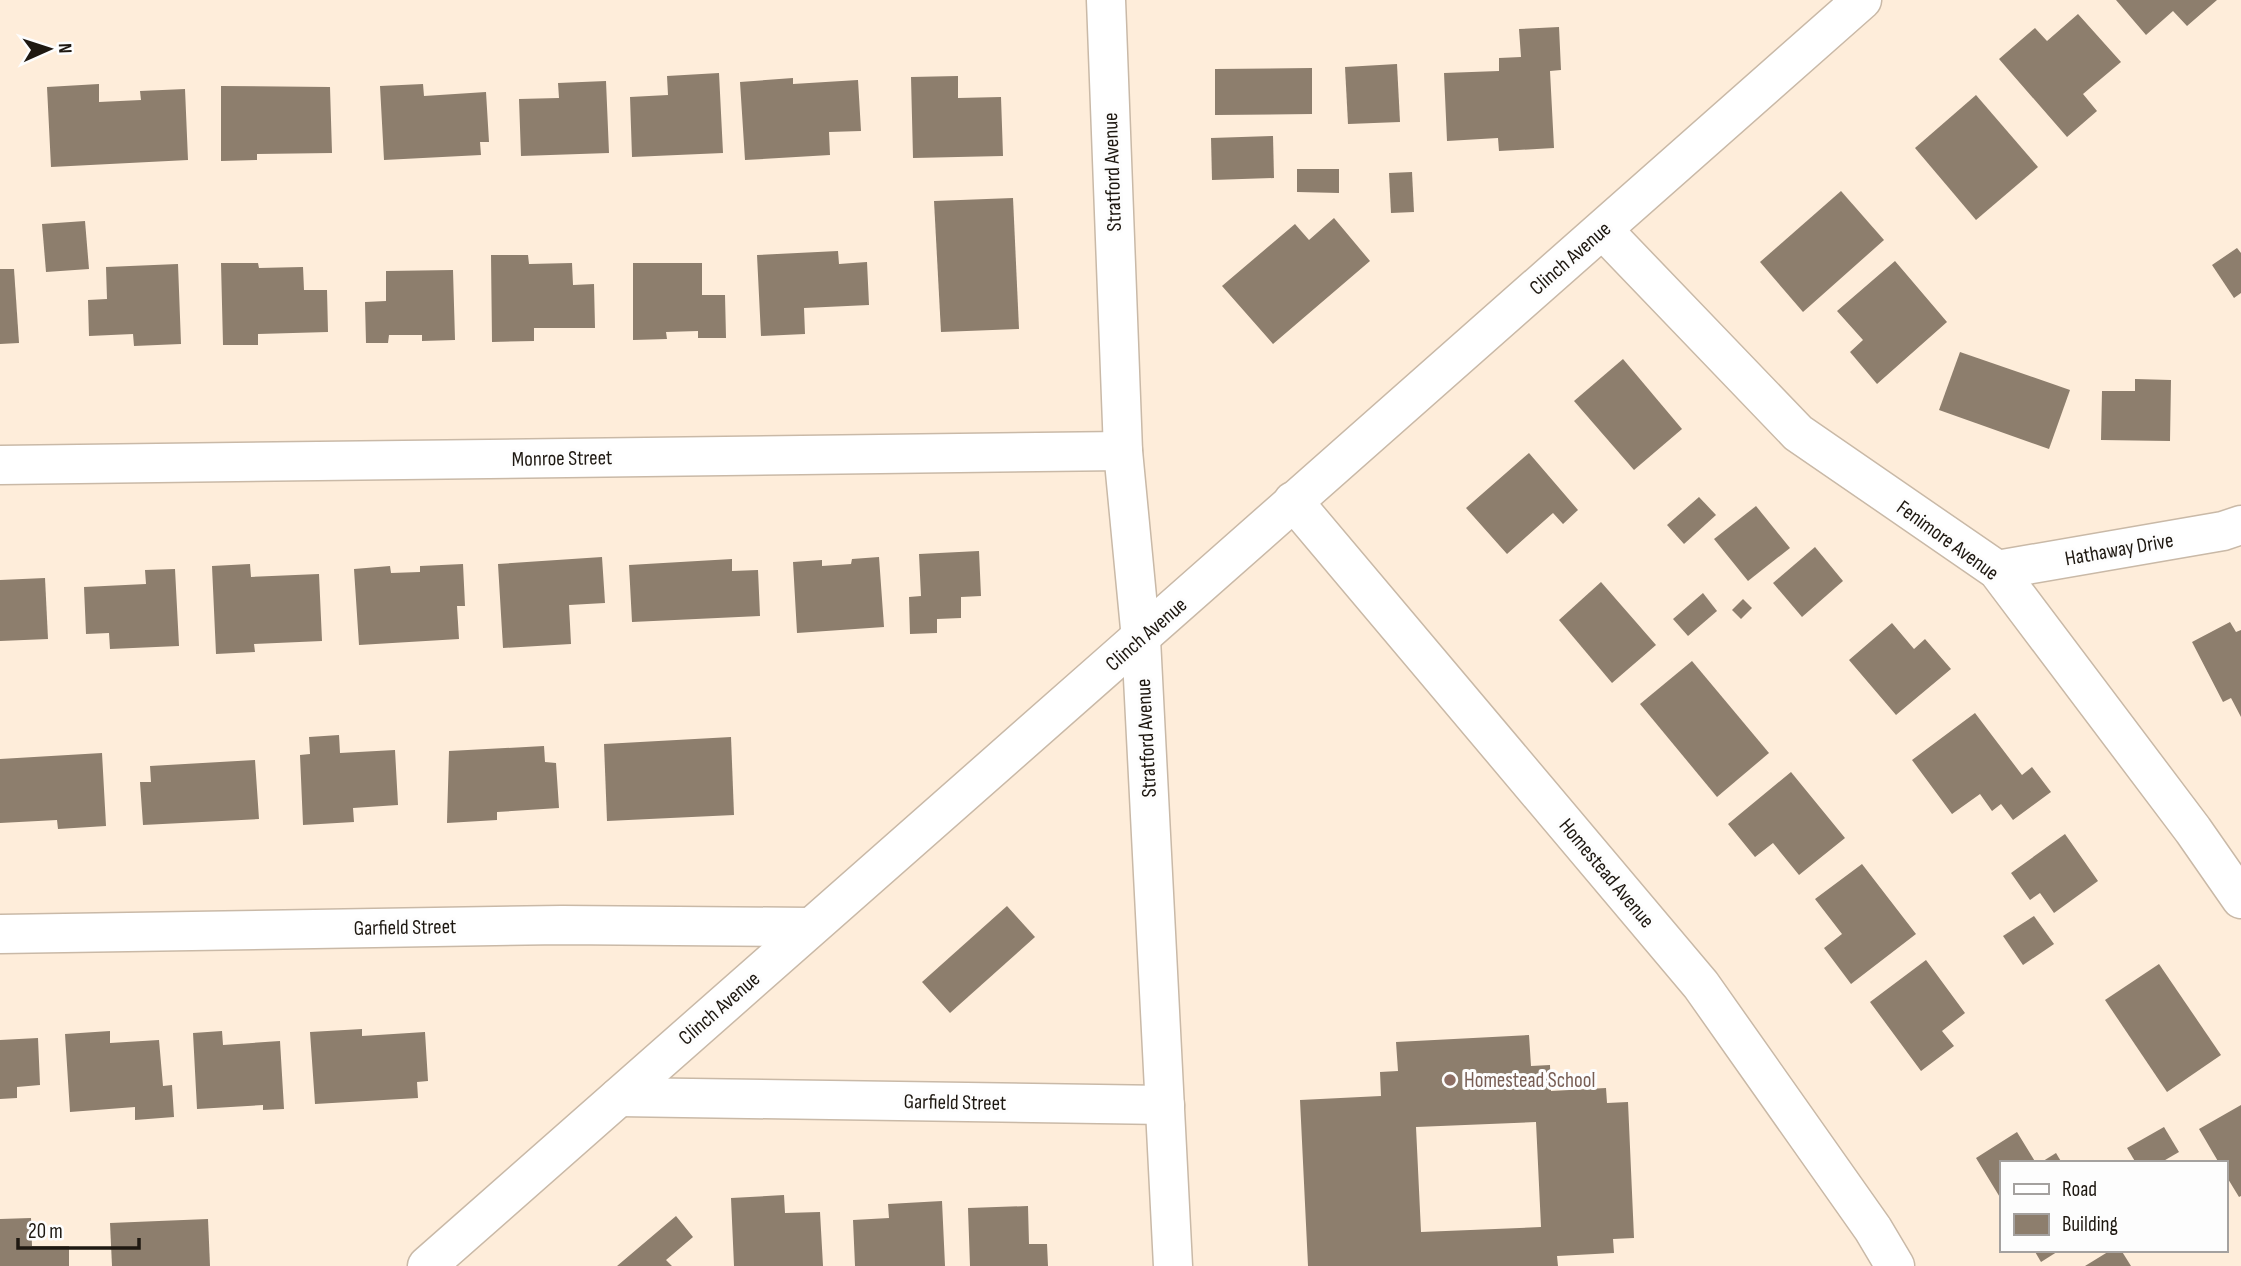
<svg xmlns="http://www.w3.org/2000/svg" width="2241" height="1266" font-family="'Sofia Sans Condensed',sans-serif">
<rect width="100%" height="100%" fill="#feedda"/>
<g fill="#8d7e6d" fill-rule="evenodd">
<path d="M 2116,0 L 2217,0 L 2187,26 L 2173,11 L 2146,35 Z"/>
<path d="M 2078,14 L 2121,62 L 2083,94 L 2097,111 L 2067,137 L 1999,59 L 2035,28 L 2047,41 Z"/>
<path d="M 1559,27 L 1561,70 L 1550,71 L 1554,148 L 1499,151 L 1498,138 L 1447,141 L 1444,73 L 1499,71 L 1499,58 L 1521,57 L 1519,29 Z"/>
<path d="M 1397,64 L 1400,122 L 1348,124 L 1345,67 Z"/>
<path d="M 1312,68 L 1312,114 L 1215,115 L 1215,69 Z"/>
<path d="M 719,73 L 723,153 L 632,157 L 630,97 L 668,95 L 667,76 Z"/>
<path d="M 958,76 L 958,98 L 1001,97 L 1003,156 L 913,158 L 911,77 Z"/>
<path d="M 793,78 L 793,84 L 858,80 L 861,131 L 829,132 L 830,155 L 745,160 L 740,82 Z"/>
<path d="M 606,81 L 609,153 L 521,156 L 519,99 L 559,98 L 558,83 Z"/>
<path d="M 99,84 L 99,102 L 141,100 L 140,91 L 185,89 L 188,160 L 51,167 L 47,87 Z"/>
<path d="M 423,84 L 424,96 L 486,92 L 489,142 L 480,142 L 481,155 L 384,160 L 380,86 Z"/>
<path d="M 221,86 L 330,87 L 332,153 L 257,154 L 257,160 L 221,161 Z"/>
<path d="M 1976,95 L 2038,167 L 1976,220 L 1915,148 Z"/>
<path d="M 1273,136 L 1274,178 L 1212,180 L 1211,138 Z"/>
<path d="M 1297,169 L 1339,169 L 1339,193 L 1297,192 Z"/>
<path d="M 1412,172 L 1414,212 L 1391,213 L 1389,173 Z"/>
<path d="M 1841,191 L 1884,240 L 1803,312 L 1760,262 Z"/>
<path d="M 1013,198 L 1019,329 L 941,332 L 934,201 Z"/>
<path d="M 1334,218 L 1370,261 L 1273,344 L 1222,286 L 1295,224 L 1309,240 Z"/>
<path d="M 85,221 L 89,269 L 46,272 L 42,224 Z"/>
<path d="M 2237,248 L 2241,253 L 2241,293 L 2234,298 L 2212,265 Z"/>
<path d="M 838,251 L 839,264 L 867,262 L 869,305 L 804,308 L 805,334 L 761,336 L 757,255 Z"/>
<path d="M 491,255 L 528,255 L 529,264 L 572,263 L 573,285 L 594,284 L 595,328 L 534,328 L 534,341 L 492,342 Z"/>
<path d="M 1895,261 L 1947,322 L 1877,384 L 1850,352 L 1863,340 L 1837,311 Z"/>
<path d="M 221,263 L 258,263 L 259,268 L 303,267 L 304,290 L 327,290 L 328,332 L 258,334 L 258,345 L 223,345 Z"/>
<path d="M 633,263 L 702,263 L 702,295 L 725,295 L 726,338 L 698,338 L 698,331 L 666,332 L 667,339 L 633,340 Z"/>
<path d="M 178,264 L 181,344 L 134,346 L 133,334 L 89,336 L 88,300 L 107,299 L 106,267 Z"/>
<path d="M 0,269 L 14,269 L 19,343 L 0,344 Z"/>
<path d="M 453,270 L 455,340 L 422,341 L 422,335 L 389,335 L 388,343 L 366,343 L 365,302 L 386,301 L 386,271 Z"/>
<path d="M 1960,352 L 2070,390 L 2049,449 L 1939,410 Z"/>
<path d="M 1623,359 L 1682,429 L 1634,470 L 1574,401 Z"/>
<path d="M 2135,379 L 2171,380 L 2170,441 L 2101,440 L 2102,391 L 2135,391 Z"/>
<path d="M 1529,453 L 1578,510 L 1563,524 L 1553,513 L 1507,554 L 1466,508 Z"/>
<path d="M 1699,497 L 1716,515 L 1684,544 L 1667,525 Z"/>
<path d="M 1756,506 L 1790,548 L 1748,581 L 1714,539 Z"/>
<path d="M 1815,547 L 1843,581 L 1802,617 L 1773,583 Z"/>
<path d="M 979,551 L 981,596 L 961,597 L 961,618 L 937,619 L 937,633 L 910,634 L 909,597 L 921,596 L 919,554 Z"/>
<path d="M 602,557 L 605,603 L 569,605 L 571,644 L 503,648 L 498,564 Z"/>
<path d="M 879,557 L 884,627 L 797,633 L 793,562 L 822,560 L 822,566 L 851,564 L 852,559 Z"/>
<path d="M 732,559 L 732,571 L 758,570 L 760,616 L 632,622 L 629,565 Z"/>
<path d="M 250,564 L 251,577 L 319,574 L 322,641 L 254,644 L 255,652 L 216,654 L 212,566 Z"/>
<path d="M 463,564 L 465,606 L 457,606 L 459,639 L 359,645 L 354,569 L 390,566 L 391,573 L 420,572 L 420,566 Z"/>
<path d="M 175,569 L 179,646 L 110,649 L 109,633 L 86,634 L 84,587 L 146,584 L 145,570 Z"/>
<path d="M 45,578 L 48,639 L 0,641 L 0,580 Z"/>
<path d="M 1601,582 L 1656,645 L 1612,683 L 1559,620 Z"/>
<path d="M 1703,593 L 1717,611 L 1688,636 L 1673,619 Z"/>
<path d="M 1743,599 L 1752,608 L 1741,619 L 1732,610 Z"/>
<path d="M 2230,622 L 2236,632 L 2241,630 L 2241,717 L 2231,698 L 2223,702 L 2192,642 Z"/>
<path d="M 1892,623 L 1914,649 L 1925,639 L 1951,669 L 1896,715 L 1849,660 Z"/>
<path d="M 1692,661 L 1769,753 L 1717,797 L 1640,704 Z"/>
<path d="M 1975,713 L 2022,775 L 2032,767 L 2051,792 L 2013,820 L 2001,804 L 1992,811 L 1980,794 L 1952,814 L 1912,760 Z"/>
<path d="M 339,735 L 340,753 L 395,750 L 398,805 L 353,808 L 354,822 L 303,825 L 300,755 L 310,754 L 309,737 Z"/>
<path d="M 731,737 L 734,815 L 607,821 L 604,744 Z"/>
<path d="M 544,746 L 545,762 L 556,763 L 559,808 L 497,812 L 497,820 L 447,823 L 449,751 Z"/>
<path d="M 102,753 L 106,826 L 58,829 L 57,820 L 0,823 L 0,759 Z"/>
<path d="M 255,760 L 259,819 L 143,825 L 140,782 L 151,782 L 150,766 Z"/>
<path d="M 1791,772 L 1845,838 L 1799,875 L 1773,843 L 1755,857 L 1728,824 Z"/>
<path d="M 2065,834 L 2098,881 L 2054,913 L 2040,893 L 2030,900 L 2011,873 Z"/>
<path d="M 1862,864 L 1916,934 L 1851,984 L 1824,948 L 1842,934 L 1815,899 Z"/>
<path d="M 1007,906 L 1035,937 L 950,1013 L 922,982 Z"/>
<path d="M 2034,916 L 2054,944 L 2023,965 L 2003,936 Z"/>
<path d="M 1926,960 L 1965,1013 L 1942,1031 L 1954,1046 L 1921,1071 L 1870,1002 Z"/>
<path d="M 2159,964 L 2221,1055 L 2167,1092 L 2105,1000 Z"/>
<path d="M 362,1029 L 362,1036 L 425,1032 L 428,1081 L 417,1082 L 418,1098 L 315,1104 L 310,1032 Z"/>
<path d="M 110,1031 L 110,1043 L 159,1040 L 163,1086 L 172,1085 L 174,1117 L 135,1120 L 135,1107 L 70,1112 L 65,1034 Z"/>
<path d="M 222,1031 L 223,1045 L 280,1041 L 284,1109 L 263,1110 L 263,1105 L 197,1109 L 193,1033 Z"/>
<path d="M 1529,1035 L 1531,1066 L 1550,1065 L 1551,1091 L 1606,1088 L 1607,1103 L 1628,1102 L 1634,1238 L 1613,1239 L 1614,1253 L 1557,1256 L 1558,1266 L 1308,1266 L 1300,1100 L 1381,1096 L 1380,1072 L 1398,1071 L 1396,1042 ZM 1536,1122 L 1541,1227 L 1421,1232 L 1416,1127 Z"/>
<path d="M 38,1038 L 40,1085 L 17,1087 L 17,1098 L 0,1099 L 0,1040 Z"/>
<path d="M 2241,1105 L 2241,1196 L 2239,1197 L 2225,1174 L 2225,1163 L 2219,1163 L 2199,1129 Z"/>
<path d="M 2164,1127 L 2179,1152 L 2160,1163 L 2136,1163 L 2127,1148 Z"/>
<path d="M 2017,1132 L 2036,1163 L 2001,1163 L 2001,1199 L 1976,1158 Z"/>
<path d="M 2056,1153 L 2062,1163 L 2040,1163 Z"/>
<path d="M 784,1195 L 785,1213 L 820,1212 L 823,1266 L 734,1266 L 731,1198 Z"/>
<path d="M 942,1201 L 945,1266 L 855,1266 L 853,1220 L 889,1218 L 888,1204 Z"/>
<path d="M 1028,1206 L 1029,1244 L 1047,1244 L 1048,1266 L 970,1266 L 968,1208 Z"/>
<path d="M 676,1216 L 693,1237 L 666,1260 L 672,1266 L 617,1266 Z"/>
<path d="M 31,1218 L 32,1246 L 69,1246 L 69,1266 L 0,1266 L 0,1219 Z"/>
<path d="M 208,1219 L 210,1266 L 112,1266 L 110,1223 Z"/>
<path d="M 2034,1250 L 2060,1250 L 2041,1262 Z"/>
<path d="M 2111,1250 L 2121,1250 L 2131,1266 L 2085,1266 Z"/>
</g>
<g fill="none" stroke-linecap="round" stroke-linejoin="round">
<defs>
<g id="street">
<path d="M 1106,0 L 1123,451 L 1141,639 L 1173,1266"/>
<path d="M 1603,230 L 1798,433 L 1997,570 L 2193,830 L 2241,899"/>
<path d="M 0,465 L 1123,451"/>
<path d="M 1293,501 L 1701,985 L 1873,1229 L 1895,1266"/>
<path d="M 1997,570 L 2223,531 L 2241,525"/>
<path d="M 0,934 L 562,925 L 810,927"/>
<path d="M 619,1097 L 1165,1105"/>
<path d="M 427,1266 C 905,844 1385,423 1862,0"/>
</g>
</defs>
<use href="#street" stroke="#c9b9a7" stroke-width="41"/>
<use href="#street" stroke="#fff" stroke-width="38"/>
</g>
<circle fill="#8d6e63" stroke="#fdfdfd" stroke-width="2.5" cx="1450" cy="1080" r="7"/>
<g text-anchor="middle" stroke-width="6" stroke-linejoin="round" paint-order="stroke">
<g font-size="21" fill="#1e1811" stroke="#fdfdfd">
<text transform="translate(1112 172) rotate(-92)" y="7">Stratford Avenue</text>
<text transform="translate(1570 258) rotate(-41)" y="7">Clinch Avenue</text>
<text transform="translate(562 458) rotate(-1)" y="7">Monroe Street</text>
<text transform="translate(1948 540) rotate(36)" y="7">Fenimore Avenue</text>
<text transform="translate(2119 549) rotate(-10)" y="7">Hathaway Drive</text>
<text transform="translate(1146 634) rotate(-41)" y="7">Clinch Avenue</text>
<text transform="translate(1146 738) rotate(-93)" y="7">Stratford Avenue</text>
<text transform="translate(1607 873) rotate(50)" y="7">Homestead Avenue</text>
<text transform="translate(405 927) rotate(-1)" y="7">Garfield Street</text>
<text transform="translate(719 1008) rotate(-41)" y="7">Clinch Avenue</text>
<text transform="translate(955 1102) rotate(1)" y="7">Garfield Street</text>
</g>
<g font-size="21" fill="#785e54" stroke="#fdfdfd" text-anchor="start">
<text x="1464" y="1087">Homestead School</text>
</g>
</g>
<rect x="2000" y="1161" width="228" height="91" fill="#fdfdfd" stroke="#a4a19f" stroke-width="2"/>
<rect x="2014" y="1184" width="35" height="10" fill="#ffffff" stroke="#a4a19f" stroke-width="2"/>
<text x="2062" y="1196" font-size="21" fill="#1e1811">Road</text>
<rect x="2014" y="1214" width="35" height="21" fill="#8d7e6d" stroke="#a4a19f" stroke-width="2"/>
<text x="2062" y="1231" font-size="21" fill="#1e1811">Building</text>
<g transform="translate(49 49) rotate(87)" stroke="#fdfdfd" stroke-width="5" paint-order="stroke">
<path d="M0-5L12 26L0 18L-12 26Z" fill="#1e1811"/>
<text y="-10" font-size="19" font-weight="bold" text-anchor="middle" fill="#1e1811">N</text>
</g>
<path d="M18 1238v10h121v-10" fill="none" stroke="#1e1811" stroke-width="3.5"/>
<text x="28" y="1238" font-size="21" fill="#1e1811" stroke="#fdfdfd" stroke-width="5" paint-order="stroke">20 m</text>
</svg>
